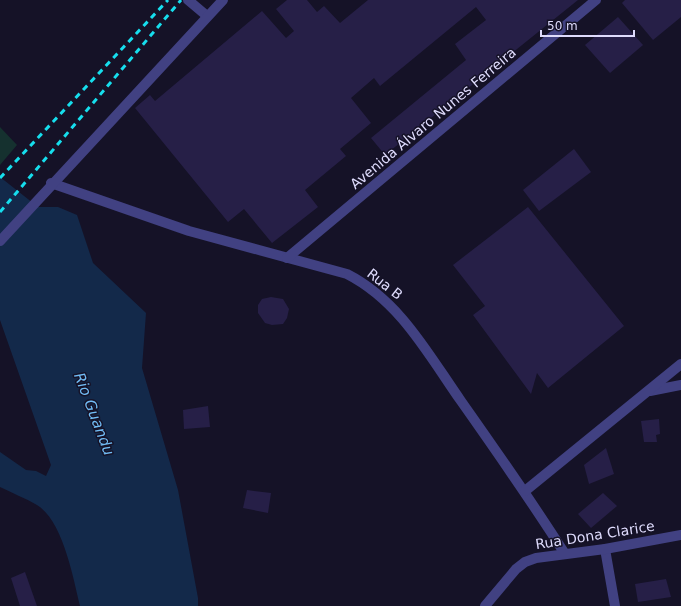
<svg xmlns="http://www.w3.org/2000/svg" width="681" height="606" font-family="'DejaVu Sans',sans-serif">
<rect width="100%" height="100%" fill="#151227"/>
<path fill="#15312f" d="M 0,127 L 17,145 L 0,165 Z"/>
<path fill="#13294a" d="M 0,177 L 38,207 L 58,207 L 77,215 L 93,263 L 146,313 L 142,368 L 178,490 L 198,598 L 198,606 L 80,606 C 73,577 63,521 37,505 C 25,498 12,493 0,487 L 0,452 L 26,470 L 36,471 L 46,476 L 51,465 L 0,320 Z"/>
<g fill="#261f47">
<path d="M 287,0 L 307,0 L 317,12 L 324,6 L 340,23 L 368,0 L 578,0 L 385,155 L 371,138 L 466,60 L 455,44 L 486,20 L 476,7 L 380,86 L 374,78 L 351,98 L 371,123 L 340,149 L 346,156 L 305,190 L 318,207 L 272,243 L 244,209 L 228,222 L 135,108 L 150,95 L 155,101 L 262,11 L 286,38 L 294,31 L 276,9 Z"/>
<path d="M 625,0 L 681,0 L 681,17 L 653,40 L 622,3 Z"/>
<path d="M 618,17 L 643,45 L 610,73 L 585,45 Z"/>
<path d="M 574,149 L 591,172 L 539,211 L 523,190 Z"/>
<path d="M 528,207 L 624,326 L 548,388 L 537,373 L 531,394 L 473,315 L 485,306 L 453,265 Z"/>
<path d="M 271,297 L 283,299 L 289,309 L 287,318 L 283,324 L 272,325 L 265,323 L 258,313 L 258,305 L 262,299 Z"/>
<path d="M 208,406 L 210,427 L 184,429 L 183,410 Z"/>
<path d="M 659,419 L 660,434 L 656,435 L 657,442 L 644,442 L 641,421 Z"/>
<path d="M 606,448 L 614,474 L 589,484 L 584,465 Z"/>
<path d="M 247,490 L 271,493 L 268,513 L 243,508 Z"/>
<path d="M 603,493 L 617,506 L 591,528 L 578,514 Z"/>
<path d="M 25,572 L 37,606 L 20,606 L 11,578 Z"/>
<path d="M 666,579 L 671,597 L 638,602 L 635,584 Z"/>
</g>
<g fill="none" stroke-linecap="round" stroke-linejoin="round">
<g stroke="#414182" stroke-width="10">
<path d="M 188,0 L 207,16"/>
<path d="M 51,183 L 189,231 L 347,274 C 400,301 428,354 461,401 C 497,452 532,502 565,554"/>
<path d="M 0,241 L 223,0"/>
<path d="M 287,258 L 596,0"/>
<path d="M 650,391 L 681,385"/>
<path d="M 525,491 L 681,364"/>
<path d="M 605,549 L 615,606"/>
<path d="M 485,606 L 516,569 L 525,562 L 536,558 L 605,549 L 681,535"/>
</g>
<g stroke="#16deed" stroke-width="3" stroke-dasharray="6 5" stroke-linecap="butt">
<path d="M 0,178 L 168,0"/>
<path d="M 0,212 L 181,0"/>
</g>
</g>
<g text-anchor="middle" stroke-width="3" stroke-linejoin="round" paint-order="stroke">
<g font-size="14" fill="#dedbfc" stroke="#151227">
<text transform="translate(433 118) rotate(-40)" y="5">Avenida Álvaro Nunes Ferreira</text>
<text transform="translate(385 284) rotate(38)" y="5">Rua B</text>
<text transform="translate(595 535) rotate(-9)" y="5">Rua Dona Clarice</text>
</g>
<g font-size="15" font-style="italic" fill="#71bbf4" stroke="#151227">
<text transform="translate(94 414) rotate(69)" y="5">Rio Guandu</text>
</g>
</g>
<path d="M541 30v6h93v-6" fill="none" stroke="#dedbfc" stroke-width="2"/>
<text x="547" y="30" font-size="12" fill="#dedbfc" stroke="#151227" stroke-width="3" paint-order="stroke">50 m</text>
</svg>
